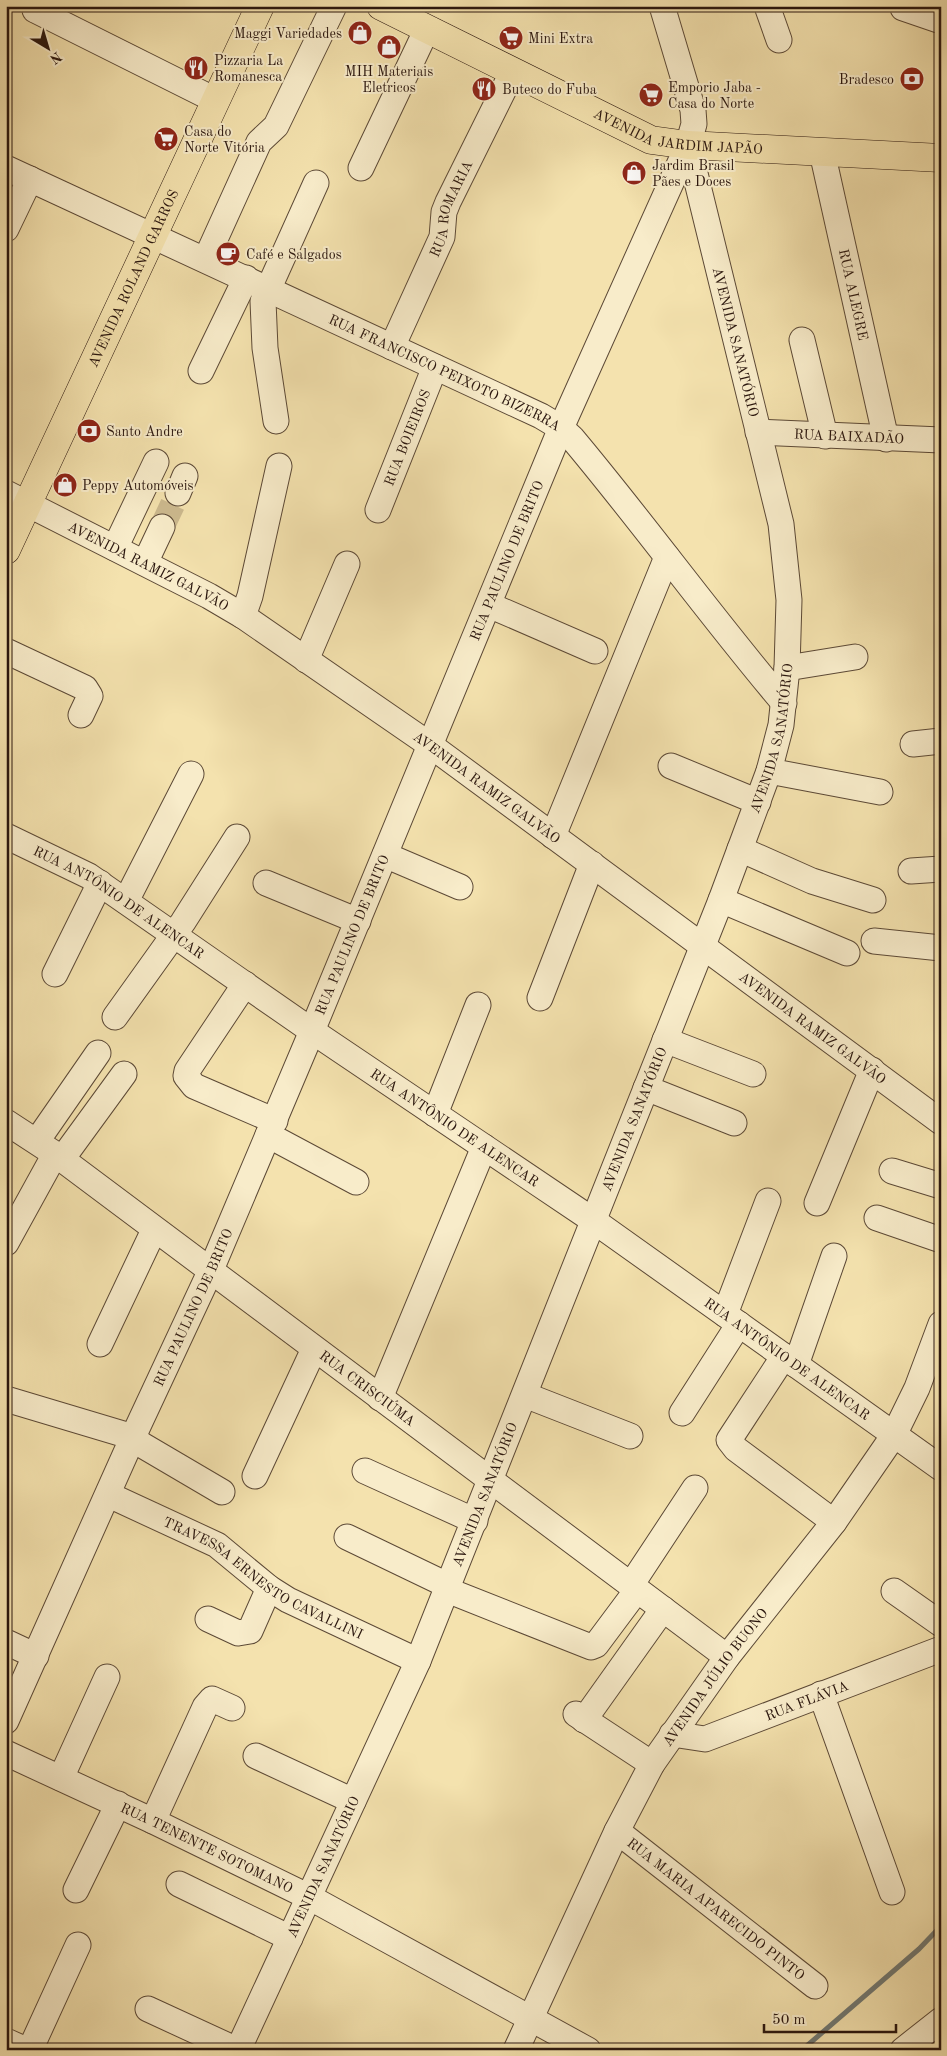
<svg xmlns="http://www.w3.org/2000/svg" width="947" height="2056" font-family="'Old Standard TT',serif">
<rect width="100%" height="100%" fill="#f4e2ae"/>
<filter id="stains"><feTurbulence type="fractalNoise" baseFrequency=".004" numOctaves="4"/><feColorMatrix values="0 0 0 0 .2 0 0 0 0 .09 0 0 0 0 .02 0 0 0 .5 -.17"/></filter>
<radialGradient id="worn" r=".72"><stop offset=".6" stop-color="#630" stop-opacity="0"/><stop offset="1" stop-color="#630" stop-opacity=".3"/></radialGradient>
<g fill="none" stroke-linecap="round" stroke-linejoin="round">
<path stroke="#717973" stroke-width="5" d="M 802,2050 L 919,1949 L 941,1926"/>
<path stroke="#ccb98e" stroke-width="25" stroke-dasharray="25 12" stroke-linecap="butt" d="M 162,527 L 178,493"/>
<defs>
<g id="minor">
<path d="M 767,6 L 779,40"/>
<path d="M 903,8 L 941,21"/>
<path d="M 35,10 L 215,100"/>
<path id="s1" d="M 822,152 L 886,439"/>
<path id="s2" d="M 6,168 L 541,416 L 561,428 L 572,438 C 645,525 711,617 784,703"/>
<path d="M 361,168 L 427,29"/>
<path d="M 6,229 L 30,179"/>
<path d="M 206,259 L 259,142 L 276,126 L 334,6"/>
<path d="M 802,340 L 825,436"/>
<path id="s3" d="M 392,347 L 442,237 L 444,212 L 448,202 L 513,71"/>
<path d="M 201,371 L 246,278"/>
<path d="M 276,421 L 265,348 L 263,301 L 316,183"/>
<path id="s4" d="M 758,432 L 941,440"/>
<path id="s5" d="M 6,493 L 209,596 L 243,616 L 430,745 L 941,1122"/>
<path d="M 178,493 L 185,476"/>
<path id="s6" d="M 378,510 L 435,367"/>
<path d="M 115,548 L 156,462"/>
<path d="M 145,563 L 162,527"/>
<path d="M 489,605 L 595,651"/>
<path d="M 243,616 L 250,596 L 279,466"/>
<path d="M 6,651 L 85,688 L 90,696 L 81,715"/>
<path d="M 306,660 L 347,564"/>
<path d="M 787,668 L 855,657"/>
<path d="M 913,744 L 941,741"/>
<path d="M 671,766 L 758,802"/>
<path d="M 769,771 L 880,792"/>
<path id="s7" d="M 6,836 L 89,876 L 312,1031 L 594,1221 L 941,1468"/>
<path d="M 553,836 L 667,557"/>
<path d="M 740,849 L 812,881 L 873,900"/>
<path d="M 385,855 L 460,887"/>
<path d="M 911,871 L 941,869"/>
<path d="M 266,883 L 358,921"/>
<path d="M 721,900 L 847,953"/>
<path d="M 126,901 L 191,774"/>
<path d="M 874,941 L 941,948"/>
<path d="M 55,974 L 100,883"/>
<path d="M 245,984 L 187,1071 L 186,1076 L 194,1086 L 275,1121"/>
<path d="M 540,998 L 592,864"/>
<path d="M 115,1017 L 183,922 L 237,837"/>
<path d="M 665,1040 L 753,1074"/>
<path d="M 646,1088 L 734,1123"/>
<path d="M 435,1114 L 478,1005"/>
<path id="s8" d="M 6,1122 L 55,1154 L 727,1657"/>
<path d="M 268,1135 L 356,1182"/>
<path d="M 37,1141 L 98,1053"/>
<path d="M 62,1159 L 124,1074"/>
<path d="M 892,1171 L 941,1186"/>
<path d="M 817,1203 L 872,1070"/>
<path d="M 877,1218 L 941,1240"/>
<path d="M 6,1243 L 55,1154"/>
<path d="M 725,1314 L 768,1201"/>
<path d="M 100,1344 L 154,1230"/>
<path d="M 784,1356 L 729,1440 L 736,1449 L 834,1522"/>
<path d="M 796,1365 L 834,1256"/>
<path d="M 525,1395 L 630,1436"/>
<path d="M 380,1398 L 484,1147"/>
<path d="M 6,1399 L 133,1437 L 142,1445 L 222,1492"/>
<path d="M 682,1413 L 739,1324"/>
<path d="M 365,1471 L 475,1521"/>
<path d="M 255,1476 L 314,1349"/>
<path id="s9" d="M 109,1495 L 217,1545 L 269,1588 L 288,1600 L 418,1661"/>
<path d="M 347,1537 L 449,1586"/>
<path d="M 631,1585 L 695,1488"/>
<path d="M 447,1590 L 591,1647 L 596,1645 L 637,1590"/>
<path d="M 894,1591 L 941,1624"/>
<path d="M 208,1619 L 238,1633 L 250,1631 L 269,1588"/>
<path d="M 6,1642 L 36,1656"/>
<path d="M 821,1694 L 892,1892"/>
<path d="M 576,1714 L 652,1764"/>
<path d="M 584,1720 L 663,1609"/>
<path id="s10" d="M 6,1721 L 133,1437 L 210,1272 L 312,1031 L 561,428 L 688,145 L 694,124 L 693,110 L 662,6"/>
<path id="s11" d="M 672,1734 L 705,1739 L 941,1649"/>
<path id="s12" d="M 6,1753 L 153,1821 L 309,1897 L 588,2050"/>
<path d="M 256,1756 L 353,1801"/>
<path d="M 61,1778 L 107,1677"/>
<path d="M 153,1821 L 205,1707 L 212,1699 L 232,1708"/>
<path id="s13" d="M 617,1831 L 815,1986"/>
<path d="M 179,1884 L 290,1938"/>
<path d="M 76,1890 L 118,1804"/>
<path d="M 148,2009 L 237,2050"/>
<path d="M 6,2041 L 26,2050"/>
<path d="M 30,2050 L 78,1945"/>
<path id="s14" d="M 238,2050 L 418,1661 L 721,900 L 769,771 L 781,725 L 787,668 L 789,600 L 781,524 L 688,145"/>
<path id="s15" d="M 516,2050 L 617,1831 L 652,1764 L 727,1657 L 834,1522 L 894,1435 L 917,1388 L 941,1324"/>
<path d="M 903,2050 L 941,2020"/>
</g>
<g id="major">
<path id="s16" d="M 381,6 L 651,140 L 688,145 L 941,158"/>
<path id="s17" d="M 6,550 L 260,6"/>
</g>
</defs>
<use href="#minor" stroke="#5c4936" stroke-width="27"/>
<use href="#major" stroke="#2a160e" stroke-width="29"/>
<use href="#minor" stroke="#f8ecca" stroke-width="25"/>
<use href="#major" stroke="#f4e2ae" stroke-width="28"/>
</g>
<defs>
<symbol id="shop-disc" viewBox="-11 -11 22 22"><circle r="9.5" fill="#8f2418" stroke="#f8ecca"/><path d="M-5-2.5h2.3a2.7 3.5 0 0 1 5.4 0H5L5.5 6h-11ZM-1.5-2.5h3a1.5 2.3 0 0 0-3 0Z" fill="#fff"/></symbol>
<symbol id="supermarket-disc" viewBox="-11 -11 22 22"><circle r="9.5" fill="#8f2418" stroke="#f8ecca"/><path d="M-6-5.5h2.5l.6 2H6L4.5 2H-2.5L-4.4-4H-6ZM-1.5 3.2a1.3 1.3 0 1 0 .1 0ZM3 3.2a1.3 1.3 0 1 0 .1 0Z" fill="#fff"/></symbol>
<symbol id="restaurant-disc" viewBox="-11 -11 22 22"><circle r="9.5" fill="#8f2418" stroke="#f8ecca"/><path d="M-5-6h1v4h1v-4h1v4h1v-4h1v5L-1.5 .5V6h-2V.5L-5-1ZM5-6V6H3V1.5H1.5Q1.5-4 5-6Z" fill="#fff"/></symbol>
<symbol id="bank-disc" viewBox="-11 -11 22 22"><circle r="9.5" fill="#8f2418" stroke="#f8ecca"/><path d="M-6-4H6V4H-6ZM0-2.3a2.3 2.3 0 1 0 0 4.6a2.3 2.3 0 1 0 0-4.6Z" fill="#fff"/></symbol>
<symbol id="cafe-disc" viewBox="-11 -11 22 22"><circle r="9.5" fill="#8f2418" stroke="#f8ecca"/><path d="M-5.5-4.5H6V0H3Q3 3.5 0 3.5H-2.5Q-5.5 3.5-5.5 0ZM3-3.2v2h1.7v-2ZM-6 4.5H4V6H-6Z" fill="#fff"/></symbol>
</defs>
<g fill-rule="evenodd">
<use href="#shop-disc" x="346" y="19" width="28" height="28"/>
<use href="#supermarket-disc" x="497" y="24" width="28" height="28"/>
<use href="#shop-disc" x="375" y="33" width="28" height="28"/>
<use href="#restaurant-disc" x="182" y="54" width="28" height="28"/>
<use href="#bank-disc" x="898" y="65" width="28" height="28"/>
<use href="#restaurant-disc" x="470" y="75" width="28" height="28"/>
<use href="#supermarket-disc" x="637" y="81" width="28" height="28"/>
<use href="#supermarket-disc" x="152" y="125" width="28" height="28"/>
<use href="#shop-disc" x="620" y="159" width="28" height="28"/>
<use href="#cafe-disc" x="214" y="240" width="28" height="28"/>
<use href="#bank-disc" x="75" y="417" width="28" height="28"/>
<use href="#shop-disc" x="51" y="471" width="28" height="28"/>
</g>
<g text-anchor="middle" stroke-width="4" stroke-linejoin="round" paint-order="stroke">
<g font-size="14" fill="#2a160e" stroke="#f8ecca" text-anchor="start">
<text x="342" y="38" text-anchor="end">Maggi Variedades</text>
<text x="528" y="43">Mini Extra</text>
<text x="214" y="65">Pizzaria La<tspan x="214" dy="16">Romanesca</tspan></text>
<text x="389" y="76" text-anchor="middle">MIH Materiais<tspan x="389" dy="16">Eletricos</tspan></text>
<text x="894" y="84" text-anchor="end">Bradesco</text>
<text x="668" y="92">Emporio Jaba -<tspan x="668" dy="16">Casa do Norte</tspan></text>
<text x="502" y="94">Buteco do Fuba</text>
<text x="184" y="136">Casa do<tspan x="184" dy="16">Norte Vitória</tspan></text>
<text x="652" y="170">Jardim Brasil<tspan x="652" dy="16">Pães e Doces</tspan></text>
<text x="246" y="259">Café e Salgados</text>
<text x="106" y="436">Santo Andre</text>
<text x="82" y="490">Peppy Automóveis</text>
</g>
<g font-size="14" fill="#2a160e" stroke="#f8ecca">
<text dy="5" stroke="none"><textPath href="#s16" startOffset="326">AVENIDA JARDIM JAPÃO</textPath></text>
<text dy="5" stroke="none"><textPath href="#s3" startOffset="151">RUA ROMARIA</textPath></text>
<text dy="5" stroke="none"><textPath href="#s17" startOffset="300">AVENIDA ROLAND GARROS</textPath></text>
<text dy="5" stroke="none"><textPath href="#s1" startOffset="146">RUA ALEGRE</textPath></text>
<text transform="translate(736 342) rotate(76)" y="5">AVENIDA SANATÓRIO</text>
<text dy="5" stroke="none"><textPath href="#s2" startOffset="484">RUA FRANCISCO PEIXOTO BIZERRA</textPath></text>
<text dy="5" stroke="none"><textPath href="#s4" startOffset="91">RUA BAIXADÃO</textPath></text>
<text dy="5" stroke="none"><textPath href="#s6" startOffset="78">RUA BOIEIROS</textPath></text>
<text dy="5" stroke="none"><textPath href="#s10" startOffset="1264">RUA PAULINO DE BRITO</textPath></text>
<text dy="5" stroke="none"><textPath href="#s5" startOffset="160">AVENIDA RAMIZ GALVÃO</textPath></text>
<text dy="5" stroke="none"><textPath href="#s14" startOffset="1418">AVENIDA SANATÓRIO</textPath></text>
<text dy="5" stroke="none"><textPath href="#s5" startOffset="565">AVENIDA RAMIZ GALVÃO</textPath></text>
<text dy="5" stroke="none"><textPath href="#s7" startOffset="131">RUA ANTÔNIO DE ALENCAR</textPath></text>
<text dy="5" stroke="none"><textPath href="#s10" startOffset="859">RUA PAULINO DE BRITO</textPath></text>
<text dy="5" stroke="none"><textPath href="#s5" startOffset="970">AVENIDA RAMIZ GALVÃO</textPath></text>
<text dy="5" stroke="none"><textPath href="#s14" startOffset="1012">AVENIDA SANATÓRIO</textPath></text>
<text dy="5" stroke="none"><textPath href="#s7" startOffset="536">RUA ANTÔNIO DE ALENCAR</textPath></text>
<text dy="5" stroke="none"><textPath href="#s10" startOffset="454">RUA PAULINO DE BRITO</textPath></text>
<text dy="5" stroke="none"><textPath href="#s7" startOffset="941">RUA ANTÔNIO DE ALENCAR</textPath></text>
<text dy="5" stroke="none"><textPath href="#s8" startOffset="449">RUA CRISCIÚMA</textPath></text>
<text dy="5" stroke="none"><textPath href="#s14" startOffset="608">AVENIDA SANATÓRIO</textPath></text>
<text dy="5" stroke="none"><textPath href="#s9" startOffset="176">TRAVESSA ERNESTO CAVALLINI</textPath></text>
<text dy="5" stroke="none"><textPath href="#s15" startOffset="424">AVENIDA JÚLIO BUONO</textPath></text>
<text dy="5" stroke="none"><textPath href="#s11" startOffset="142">RUA FLÁVIA</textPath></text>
<text dy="5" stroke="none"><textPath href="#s12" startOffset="222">RUA TENENTE SOTOMANO</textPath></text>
<text dy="5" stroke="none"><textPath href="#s14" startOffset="202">AVENIDA SANATÓRIO</textPath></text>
<text dy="5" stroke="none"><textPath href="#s13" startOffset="126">RUA MARIA APARECIDO PINTO</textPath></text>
</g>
</g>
<rect width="947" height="2056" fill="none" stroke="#f4e2ae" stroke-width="25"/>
<rect x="8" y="8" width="932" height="2041" fill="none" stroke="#2a160e" stroke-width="2.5"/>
<rect x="12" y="12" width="922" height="2031" fill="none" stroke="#2a160e"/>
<g transform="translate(48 48) rotate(142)" stroke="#f8ecca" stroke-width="4" paint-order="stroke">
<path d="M0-4L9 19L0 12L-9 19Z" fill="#2a160e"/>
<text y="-8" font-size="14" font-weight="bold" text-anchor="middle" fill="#2a160e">N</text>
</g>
<path d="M764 2024v8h132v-8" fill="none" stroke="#2a160e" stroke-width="2.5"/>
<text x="772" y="2024" font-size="15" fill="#2a160e" stroke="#f8ecca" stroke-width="4" paint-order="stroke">50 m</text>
<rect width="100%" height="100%" filter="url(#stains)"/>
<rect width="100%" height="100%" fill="url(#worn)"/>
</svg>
